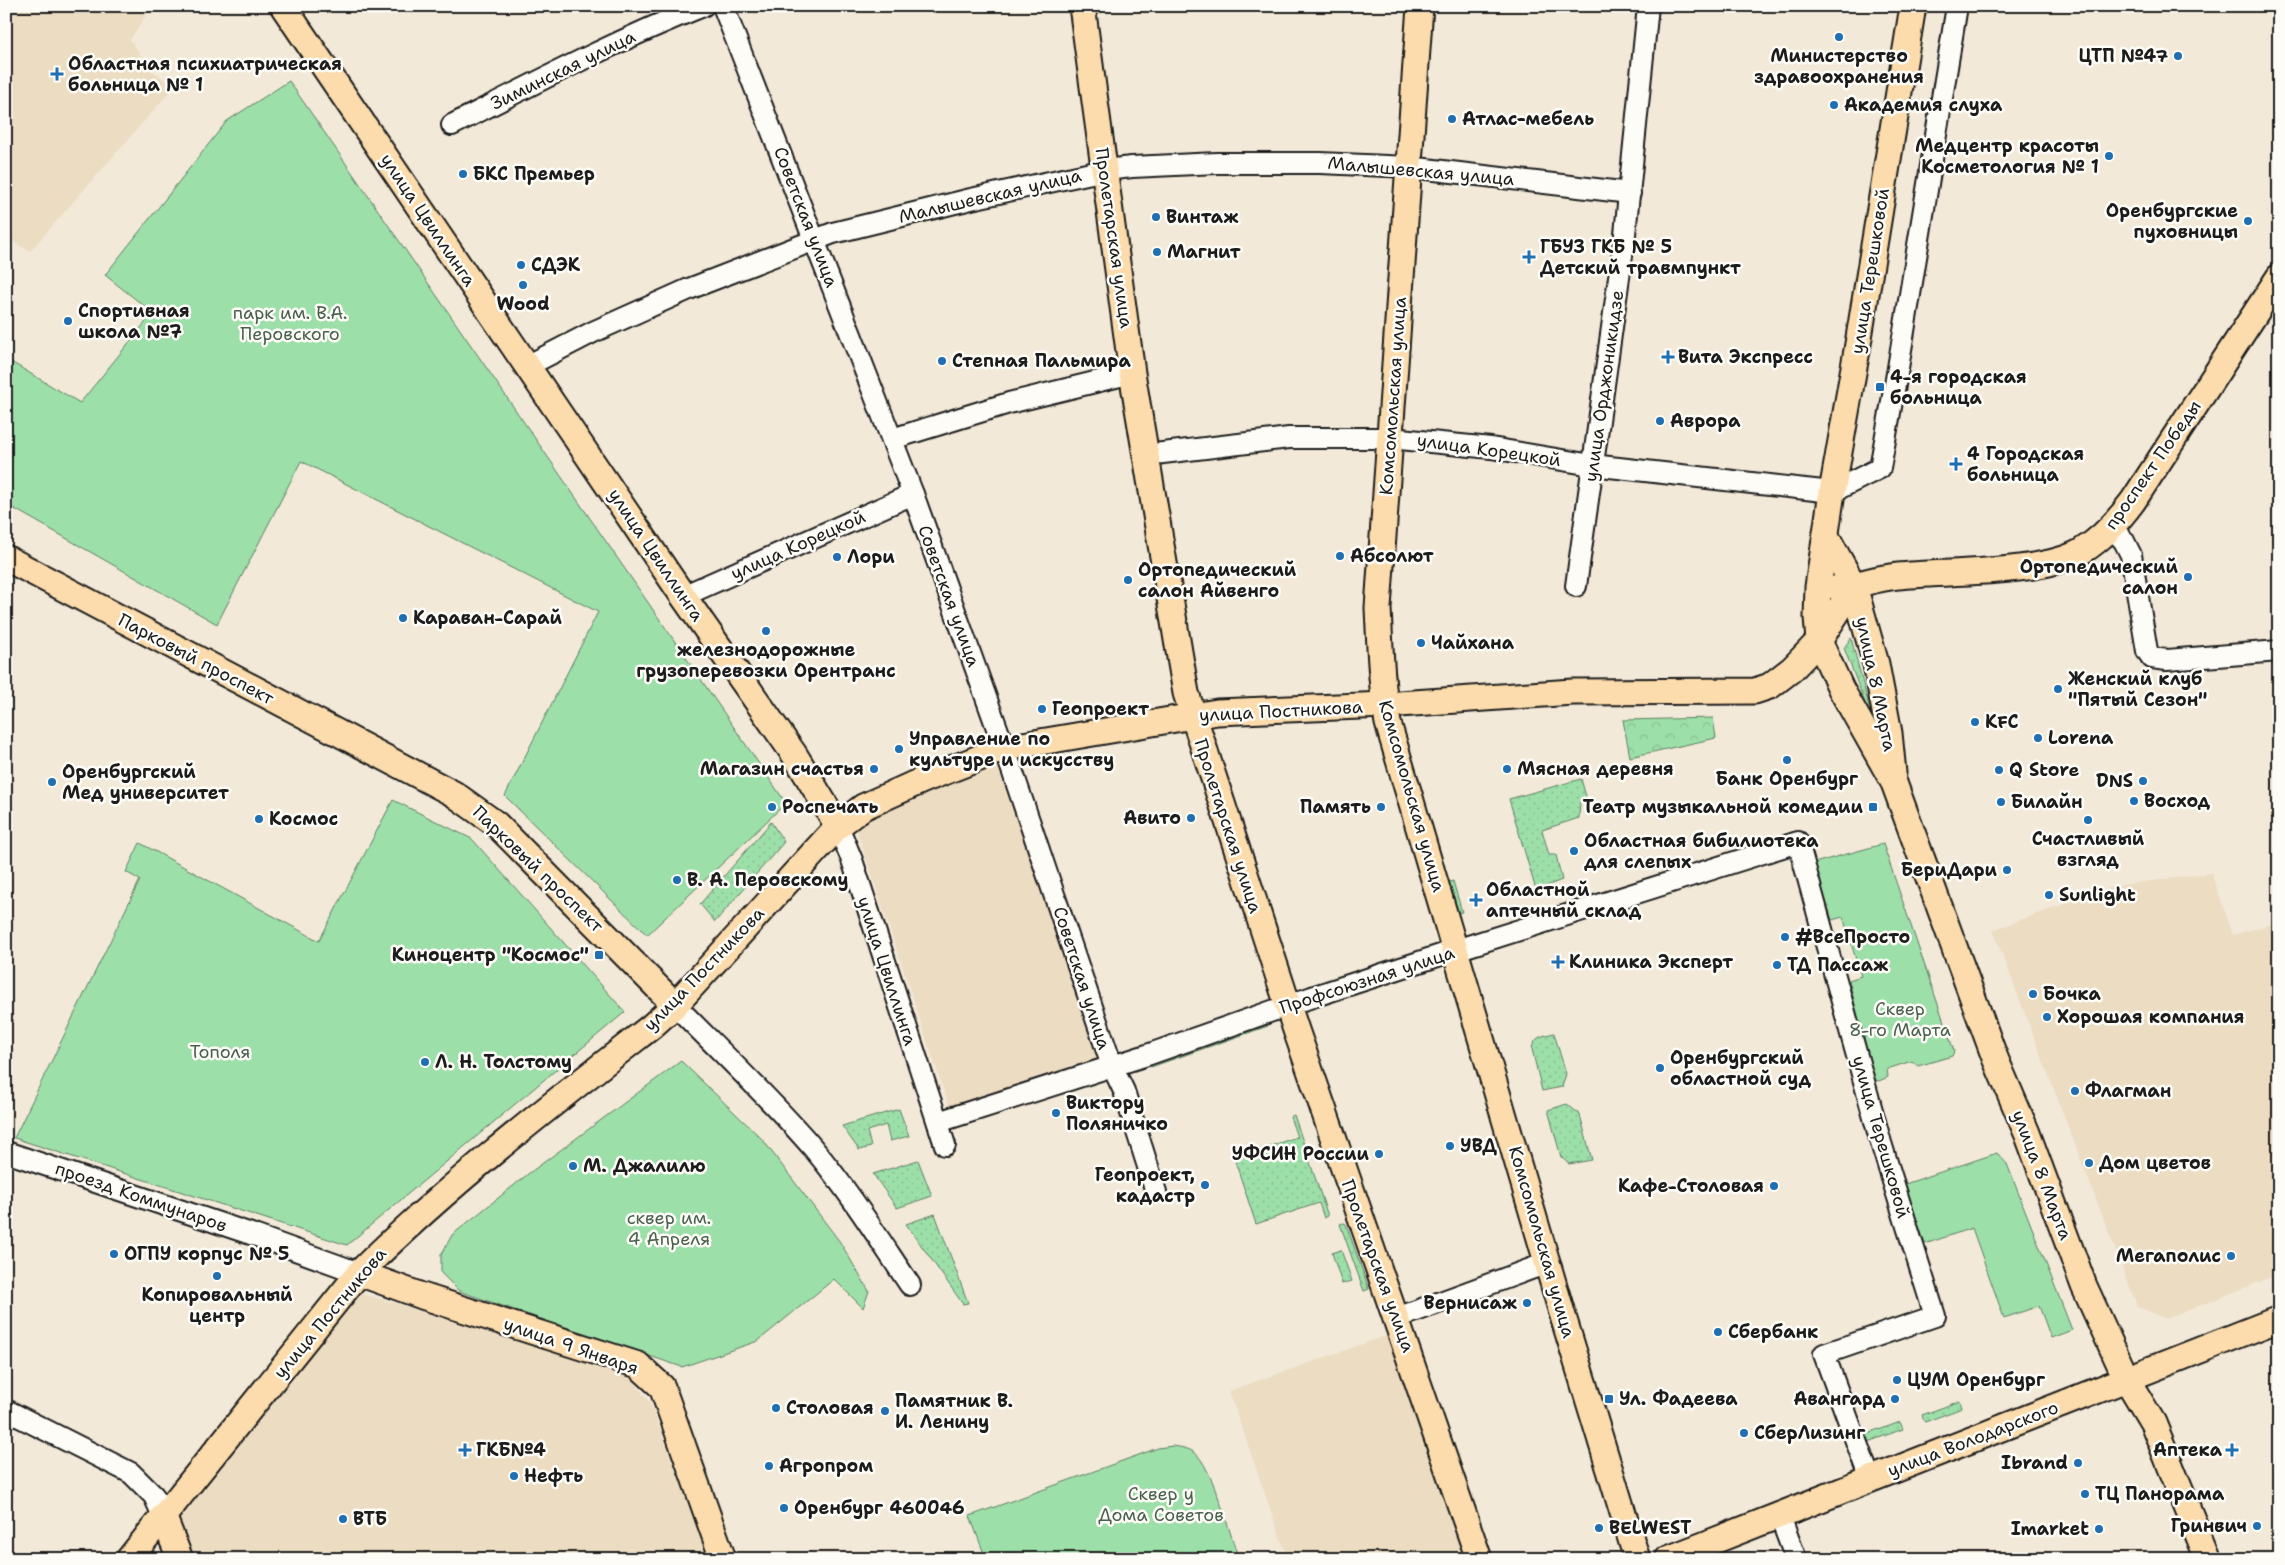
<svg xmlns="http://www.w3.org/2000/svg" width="2285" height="1565" font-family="'Shantell Sans',sans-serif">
<defs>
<pattern id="grass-dots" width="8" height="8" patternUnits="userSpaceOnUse" patternTransform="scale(1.25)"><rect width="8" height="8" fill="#9ddfa9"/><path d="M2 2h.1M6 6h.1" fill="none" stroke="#87bf91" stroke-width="1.8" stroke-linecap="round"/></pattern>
<pattern id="forest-crowns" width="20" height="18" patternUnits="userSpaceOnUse" patternTransform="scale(1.25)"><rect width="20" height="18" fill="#9ddfa9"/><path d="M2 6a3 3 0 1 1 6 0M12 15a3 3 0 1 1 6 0" fill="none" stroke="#87bf91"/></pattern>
</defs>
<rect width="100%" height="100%" fill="#f2e9d8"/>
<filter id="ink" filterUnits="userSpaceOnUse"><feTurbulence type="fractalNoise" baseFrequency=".02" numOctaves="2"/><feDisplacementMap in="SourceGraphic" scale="10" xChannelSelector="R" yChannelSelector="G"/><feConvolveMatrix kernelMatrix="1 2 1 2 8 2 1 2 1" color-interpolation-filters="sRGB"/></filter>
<g filter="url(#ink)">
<g fill="#ebdcc2">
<path d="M 6,6 L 145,6 L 147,14 L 130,40 L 151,70 L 174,87 L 30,251 L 6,238 Z"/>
<path d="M 1002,761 L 1102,1061 L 950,1109 L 855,825 Z"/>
<path d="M 2211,873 L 2233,935 L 2279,922 L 2279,1274 L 2166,1319 L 2137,1306 L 1993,930 L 2115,886 Z"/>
<path d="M 356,1292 L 625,1369 L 651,1405 L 709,1559 L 190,1559 L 176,1522 Z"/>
<path d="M 1391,1334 L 1467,1559 L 1288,1559 L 1229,1391 Z"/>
</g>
<g fill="url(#grass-dots)" stroke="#5c7e62">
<path d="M 1851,638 L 1875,729 L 1844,648 Z"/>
<path d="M 1581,779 L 1587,800 L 1580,802 L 1579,818 L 1542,830 L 1549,855 L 1556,855 L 1562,880 L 1536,890 L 1509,799 Z"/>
<path d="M 771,822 L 784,842 L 715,922 L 700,904 Z"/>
<path d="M 1453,881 L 1462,912 L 1457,913 L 1449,882 Z"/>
<path d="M 1265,1018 L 1268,1026 L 1151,1067 L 1148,1058 Z"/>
<path d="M 1554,1033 L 1566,1074 L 1562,1087 L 1542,1091 L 1532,1049 C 1534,1036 1543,1036 1554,1033 Z"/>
<path d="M 1567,1104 L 1580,1115 L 1592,1160 L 1569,1164 L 1561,1157 L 1548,1110 Z"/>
<path d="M 899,1109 L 909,1136 L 890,1141 L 886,1125 L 867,1131 L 871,1147 L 859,1150 L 842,1126 Z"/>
<path d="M 1294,1115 L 1328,1216 L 1324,1218 L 1319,1203 L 1256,1224 L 1234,1158 L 1297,1137 L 1290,1117 Z"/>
<path d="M 918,1160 L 932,1196 L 897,1208 L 873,1174 Z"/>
<path d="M 935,1214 L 968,1303 L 963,1304 L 906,1224 Z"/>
<path d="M 1344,1223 L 1346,1224 L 1369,1289 L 1364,1291 L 1340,1224 Z"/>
<path d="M 1341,1250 L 1352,1281 L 1342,1284 L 1332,1253 Z"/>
<path d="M 1960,1401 L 1962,1408 L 1925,1422 L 1922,1415 Z"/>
<path d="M 1900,1422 L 1903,1429 L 1865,1443 L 1863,1436 Z"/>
</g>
<path fill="url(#forest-crowns)" stroke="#5c7e62" d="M 1713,718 L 1716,738 L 1630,757 L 1623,720 Z"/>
<g fill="#9ddfa9" stroke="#5c7e62">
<path d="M 289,81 L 786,803 L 647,935 L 505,796 L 598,612 L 301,461 L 217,624 L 6,504 L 6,359 L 80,403 L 153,313 L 105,275 L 227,121 Z"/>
<path d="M 393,800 L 472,839 L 625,1012 L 347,1245 L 14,1138 L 140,880 L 126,872 L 140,843 L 319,941 Z"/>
<path d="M 1883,844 L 1954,1051 L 1952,1056 L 1918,1066 L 1912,1061 L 1887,1069 L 1888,1077 L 1879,1081 L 1873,1079 L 1849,980 L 1861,976 L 1843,917 L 1832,920 L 1814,863 Z"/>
<path d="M 681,1061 L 762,1139 L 840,1242 L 869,1291 L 863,1308 L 834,1279 L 758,1341 L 682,1367 L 459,1291 L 441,1273 L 441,1255 L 452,1235 L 528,1174 Z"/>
<path d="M 1997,1153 L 2007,1164 L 2072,1330 L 2051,1338 L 2039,1306 L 2004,1318 L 1972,1228 L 1925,1244 L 1905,1184 Z"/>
<path d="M 1172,1446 C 1180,1447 1187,1448 1194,1452 C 1212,1465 1230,1535 1239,1559 L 986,1559 L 970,1516 L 1158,1448 Z"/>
</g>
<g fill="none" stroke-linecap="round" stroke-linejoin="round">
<defs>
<g id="minor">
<path d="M 723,6 L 913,494 L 1011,767 L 1112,1066 L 1124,1091 L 1156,1192"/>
<path d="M 452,125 C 535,83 617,40 703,6"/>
<path d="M 527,366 L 593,332 L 689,289 L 833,233 L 971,199 L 1105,170 L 1132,167 L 1217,163 L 1320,163 L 1409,167 L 1630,193"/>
<path d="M 892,439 L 1009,403 L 1132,373"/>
<path d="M 1146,455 L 1289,438 L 1390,438 L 1491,448 L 1592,465 L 1832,492 L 1880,468 L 1898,368 L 1957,6"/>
<path d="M 2112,528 L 2124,541 L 2131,555 L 2147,651 L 2152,658 L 2167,660 L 2279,651"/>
<path d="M 1576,586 L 1625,234 L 1648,6"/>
<path d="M 683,596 L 913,494"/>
<path d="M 838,826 L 852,860 L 945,1145"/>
<path d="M 675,1005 C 721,1052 770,1098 813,1148 C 849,1191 879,1239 910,1285"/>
<path d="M 938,1122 L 1147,1055 L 1312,997 L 1456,950 L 1798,842 L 1881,1143 L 1935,1316 L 1824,1354 L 1870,1479"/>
<path d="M 6,1152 L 251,1234 L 359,1273"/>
<path d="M 1397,1318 L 1547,1263"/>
<path d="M 6,1410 L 131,1473 L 154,1496 L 164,1518"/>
<path d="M 1779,1514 L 1796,1559"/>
</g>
<g id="major">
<path d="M 283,6 L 683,596 L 794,754 L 838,826"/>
<path d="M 1082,6 L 1132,373 L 1186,693 L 1296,1030 L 1479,1559"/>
<path d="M 1420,6 L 1378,608 C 1380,647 1381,685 1388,723 L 1562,1313 L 1637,1559"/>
<path d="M 1913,6 L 1857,350 L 1832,492 L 1818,587 L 1817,617 L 1819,641 L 1841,689 L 1894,783 L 1995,1058 L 2027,1133 L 2084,1286 L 2126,1378 L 2153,1423 L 2208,1559"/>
<path d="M 1826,536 L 1854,586 L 1876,664 L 1889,733 L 1893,773"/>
<path d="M 6,558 L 454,794 L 496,824 L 675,1005"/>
<path d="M 1838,588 C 1858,585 1877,578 1898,576 C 1947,571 2041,575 2082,551 C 2103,538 2118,521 2133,501 L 2279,277"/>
<path d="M 359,1273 L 422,1296 L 638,1365 L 662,1387 L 723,1559"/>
<path d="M 164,1518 L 180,1559"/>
<path d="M 129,1559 L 359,1273 C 450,1183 551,1105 652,1026 L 675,1005 L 838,826 L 863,807 L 923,780 L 1005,748 L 1217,712 L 1385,705 L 1573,692 L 1755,691 L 1770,686 L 1792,669 L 1819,641 L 1854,586"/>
<path d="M 1668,1559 L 2279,1319"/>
</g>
</defs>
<use href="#minor" stroke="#1c1c1c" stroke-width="24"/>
<use href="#major" stroke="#1c1c1c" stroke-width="29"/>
<use href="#minor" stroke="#fdfcf7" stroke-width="20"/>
<use href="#major" stroke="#fcdcac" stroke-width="25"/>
</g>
</g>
<g fill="#1f6fb2" stroke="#fdfcf7" stroke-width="2">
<circle cx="1839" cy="37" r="5"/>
<circle cx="2178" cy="56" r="5"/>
<path d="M54.5 66.5h5v5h5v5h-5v5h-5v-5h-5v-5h5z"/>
<circle cx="1834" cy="105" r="5"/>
<circle cx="1452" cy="119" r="5"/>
<circle cx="2109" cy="156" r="5"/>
<circle cx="463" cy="174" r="5"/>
<circle cx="1156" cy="217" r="5"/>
<circle cx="2248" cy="221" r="5"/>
<circle cx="1157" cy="252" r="5"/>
<path d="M1526.5 249.5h5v5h5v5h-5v5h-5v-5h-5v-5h5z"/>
<circle cx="521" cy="265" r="5"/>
<circle cx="523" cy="285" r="5"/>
<circle cx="68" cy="321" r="5"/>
<path d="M1665.5 349.5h5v5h5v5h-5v5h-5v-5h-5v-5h5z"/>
<circle cx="942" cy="361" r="5"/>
<rect x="1875" y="382" width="10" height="10" rx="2.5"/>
<circle cx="1660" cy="421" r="5"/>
<path d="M1953.5 456.5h5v5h5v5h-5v5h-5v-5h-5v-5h5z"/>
<circle cx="1340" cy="556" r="5"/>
<circle cx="837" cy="557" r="5"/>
<circle cx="2188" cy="577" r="5"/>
<circle cx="1128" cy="580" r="5"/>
<circle cx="403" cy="618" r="5"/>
<circle cx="766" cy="631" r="5"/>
<circle cx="1421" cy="643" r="5"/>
<circle cx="2058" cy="689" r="5"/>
<circle cx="1042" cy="709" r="5"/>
<circle cx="1975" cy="722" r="5"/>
<circle cx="2038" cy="738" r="5"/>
<circle cx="899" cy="749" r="5"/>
<circle cx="1787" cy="760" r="5"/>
<circle cx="874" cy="769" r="5"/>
<circle cx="1507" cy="769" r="5"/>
<circle cx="1999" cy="770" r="5"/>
<circle cx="2143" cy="781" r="5"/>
<circle cx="52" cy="782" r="5"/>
<circle cx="2134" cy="801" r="5"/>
<circle cx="2001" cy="802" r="5"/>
<circle cx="772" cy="807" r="5"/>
<circle cx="1381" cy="807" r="5"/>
<rect x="1868" y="802" width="10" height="10" rx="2.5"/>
<circle cx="1191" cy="818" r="5"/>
<circle cx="259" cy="819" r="5"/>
<circle cx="2088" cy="820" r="5"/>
<circle cx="1574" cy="851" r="5"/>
<circle cx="2007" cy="870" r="5"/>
<circle cx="677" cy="880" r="5"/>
<circle cx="2049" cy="895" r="5"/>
<path d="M1473.5 892.5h5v5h5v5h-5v5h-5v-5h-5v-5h5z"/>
<circle cx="1785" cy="937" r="5"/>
<rect x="594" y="950" width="10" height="10" rx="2.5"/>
<path d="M1555.5 954.5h5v5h5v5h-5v5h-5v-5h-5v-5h5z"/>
<circle cx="1777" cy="965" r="5"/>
<circle cx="2033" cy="994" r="5"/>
<circle cx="2047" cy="1017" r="5"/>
<circle cx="425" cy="1062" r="5"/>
<circle cx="1660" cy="1068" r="5"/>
<circle cx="2075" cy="1091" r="5"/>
<circle cx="1056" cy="1113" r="5"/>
<circle cx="1450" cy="1146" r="5"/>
<circle cx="1379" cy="1154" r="5"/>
<circle cx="2089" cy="1163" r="5"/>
<circle cx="573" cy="1166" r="5"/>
<circle cx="1205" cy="1185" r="5"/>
<circle cx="1774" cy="1186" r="5"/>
<circle cx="114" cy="1254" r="5"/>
<circle cx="2231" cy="1256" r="5"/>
<circle cx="217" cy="1276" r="5"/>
<circle cx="1527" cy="1303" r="5"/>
<circle cx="1718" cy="1332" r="5"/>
<circle cx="1897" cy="1380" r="5"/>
<rect x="1604" y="1394" width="10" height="10" rx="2.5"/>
<circle cx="1895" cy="1399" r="5"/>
<circle cx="776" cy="1408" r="5"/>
<circle cx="885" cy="1411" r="5"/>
<circle cx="1744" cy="1433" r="5"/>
<path d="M462.5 1442.5h5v5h5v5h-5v5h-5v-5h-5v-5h5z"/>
<path d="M2229.5 1442.5h5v5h5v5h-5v5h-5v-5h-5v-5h5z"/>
<circle cx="2078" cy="1463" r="5"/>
<circle cx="769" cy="1466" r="5"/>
<circle cx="514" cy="1476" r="5"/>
<circle cx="2085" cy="1494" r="5"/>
<circle cx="784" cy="1508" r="5"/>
<circle cx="343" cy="1519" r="5"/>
<circle cx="2257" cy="1526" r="5"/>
<circle cx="1599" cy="1528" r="5"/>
<circle cx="2099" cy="1529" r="5"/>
</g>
<g text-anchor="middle" stroke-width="5" stroke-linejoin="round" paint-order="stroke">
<g font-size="18" font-weight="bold" fill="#1c1c1c" stroke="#fdfcf7" text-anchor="start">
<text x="1839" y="62" text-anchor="middle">Министерство<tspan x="1839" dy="21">здравоохранения</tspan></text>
<text x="2168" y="62" text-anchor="end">ЦТП №47</text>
<text x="68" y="70">Областная психиатрическая<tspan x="68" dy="21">больница № 1</tspan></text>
<text x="1844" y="111">Академия слуха</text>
<text x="1462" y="125">Атлас-мебель</text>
<text x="2099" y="152" text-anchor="end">Медцентр красоты<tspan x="2099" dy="21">Косметология № 1</tspan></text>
<text x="473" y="180">БКС Премьер</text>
<text x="2238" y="217" text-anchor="end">Оренбургские<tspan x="2238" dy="21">пуховницы</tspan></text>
<text x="1166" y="223">Винтаж</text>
<text x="1540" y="253">ГБУЗ ГКБ № 5<tspan x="1540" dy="21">Детский травмпункт</tspan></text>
<text x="1167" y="258">Магнит</text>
<text x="531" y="271">СДЭК</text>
<text x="523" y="310" text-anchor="middle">Wood</text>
<text x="78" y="317">Спортивная<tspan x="78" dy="21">школа №7</tspan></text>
<text x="1678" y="363">Вита Экспресс</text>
<text x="952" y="367">Степная Пальмира</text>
<text x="1890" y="383">4-я городская<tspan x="1890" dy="21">больница</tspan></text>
<text x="1670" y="427">Аврора</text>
<text x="1967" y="460">4 Городская<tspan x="1967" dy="21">больница</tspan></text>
<text x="1350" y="562">Абсолют</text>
<text x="847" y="563">Лори</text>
<text x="2178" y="573" text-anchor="end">Ортопедический<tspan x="2178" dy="21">салон</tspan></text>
<text x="1138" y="576">Ортопедический<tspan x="1138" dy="21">салон Айвенго</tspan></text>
<text x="413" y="624">Караван-Сарай</text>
<text x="1431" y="649">Чайхана</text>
<text x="766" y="656" text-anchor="middle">железнодорожные<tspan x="766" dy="21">грузоперевозки Орентранс</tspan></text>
<text x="2068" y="685">Женский клуб<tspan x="2068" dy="21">"Пятый Сезон"</tspan></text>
<text x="1052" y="715">Геопроект</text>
<text x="1985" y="728">KFC</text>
<text x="2048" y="744">Lorena</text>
<text x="909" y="745">Управление по<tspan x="909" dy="21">культуре и искусству</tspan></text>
<text x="864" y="775" text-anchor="end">Магазин счастья</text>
<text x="1517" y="775">Мясная деревня</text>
<text x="2009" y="776">Q Store</text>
<text x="62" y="778">Оренбургский<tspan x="62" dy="21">Мед университет</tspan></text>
<text x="1787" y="785" text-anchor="middle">Банк Оренбург</text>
<text x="2133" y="787" text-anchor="end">DNS</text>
<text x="2144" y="807">Восход</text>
<text x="2011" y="808">Билайн</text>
<text x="782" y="813">Роспечать</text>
<text x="1371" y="813" text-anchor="end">Память</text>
<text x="1863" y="813" text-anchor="end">Театр музыкальной комедии</text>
<text x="1181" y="824" text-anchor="end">Авито</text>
<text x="269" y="825">Космос</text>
<text x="2088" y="845" text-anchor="middle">Счастливый<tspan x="2088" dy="21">взгляд</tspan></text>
<text x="1584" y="847">Областная бибилиотека<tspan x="1584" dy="21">для слепых</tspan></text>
<text x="1997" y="876" text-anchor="end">БериДари</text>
<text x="687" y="886">В. А. Перовскому</text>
<text x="1486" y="896">Областной<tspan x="1486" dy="21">аптечный склад</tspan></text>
<text x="2059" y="901">Sunlight</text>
<text x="1795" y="943">#ВсеПросто</text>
<text x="589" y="961" text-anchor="end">Киноцентр "Космос"</text>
<text x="1569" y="968">Клиника Эксперт</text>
<text x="1787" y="971">ТД Пассаж</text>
<text x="2043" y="1000">Бочка</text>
<text x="2057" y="1023">Хорошая компания</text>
<text x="1670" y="1064">Оренбургский<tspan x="1670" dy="21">областной суд</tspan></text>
<text x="435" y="1068">Л. Н. Толстому</text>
<text x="2085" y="1097">Флагман</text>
<text x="1066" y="1109">Виктору<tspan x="1066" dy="21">Поляничко</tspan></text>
<text x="1460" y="1152">УВД</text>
<text x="1369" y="1160" text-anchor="end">УФСИН России</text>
<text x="2099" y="1169">Дом цветов</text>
<text x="583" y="1172">М. Джалилю</text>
<text x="1195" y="1181" text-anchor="end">Геопроект,<tspan x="1195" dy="21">кадастр</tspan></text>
<text x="1764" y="1192" text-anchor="end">Кафе-Столовая</text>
<text x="124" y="1260">ОГПУ корпус № 5</text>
<text x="2221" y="1262" text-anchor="end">Мегаполис</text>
<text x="217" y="1301" text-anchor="middle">Копировальный<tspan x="217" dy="21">центр</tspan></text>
<text x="1517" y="1309" text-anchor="end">Вернисаж</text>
<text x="1728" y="1338">Сбербанк</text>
<text x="1907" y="1386">ЦУМ Оренбург</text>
<text x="1619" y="1405">Ул. Фадеева</text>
<text x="1885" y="1405" text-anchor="end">Авангард</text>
<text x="895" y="1407">Памятник В.<tspan x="895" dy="21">И. Ленину</tspan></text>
<text x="786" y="1414">Столовая</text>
<text x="1754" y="1439">СберЛизинг</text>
<text x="476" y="1456">ГКБ№4</text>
<text x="2222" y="1456" text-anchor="end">Аптека</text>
<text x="2068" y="1469" text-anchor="end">Ibrand</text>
<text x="779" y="1472">Агропром</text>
<text x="524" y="1482">Нефть</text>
<text x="2095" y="1500">ТЦ Панорама</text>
<text x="794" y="1514">Оренбург 460046</text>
<text x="353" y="1525">ВТБ</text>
<text x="2247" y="1532" text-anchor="end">Гринвич</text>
<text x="1609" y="1534">BELWEST</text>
<text x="2089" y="1535" text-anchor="end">Imarket</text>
</g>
<g font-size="18" fill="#1c1c1c" stroke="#fdfcf7">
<text transform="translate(563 70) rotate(-26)" y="6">Зиминская улица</text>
<text transform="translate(1421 171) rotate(5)" y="6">Малышевская улица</text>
<text transform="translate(990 196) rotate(-13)" y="6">Малышевская улица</text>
<text transform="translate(806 217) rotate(69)" y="6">Советская улица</text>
<text transform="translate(428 220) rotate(56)" y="6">улица Цвиллинга</text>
<text transform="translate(1114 238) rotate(82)" y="6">Пролетарская улица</text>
<text transform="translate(1870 271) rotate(-81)" y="6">улица Терешковой</text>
<text transform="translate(1604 386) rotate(-82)" y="6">улица Орджоникидзе</text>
<text transform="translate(1393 396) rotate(-86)" y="6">Комсомольская улица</text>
<text transform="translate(1489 450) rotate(8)" y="6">улица Корецкой</text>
<text transform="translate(2153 465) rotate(-55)" y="6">проспект Победы</text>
<text transform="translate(798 545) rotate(-24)" y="6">улица Корецкой</text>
<text transform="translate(656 555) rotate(56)" y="6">улица Цвиллинга</text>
<text transform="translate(949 596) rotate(70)" y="6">Советская улица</text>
<text transform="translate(196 659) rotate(28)" y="6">Парковый проспект</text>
<text transform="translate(1876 684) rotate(78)" y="6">улица 8 Марта</text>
<text transform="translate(1281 711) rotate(-3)" y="6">улица Постникова</text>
<text transform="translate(1412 796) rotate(74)" y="6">Комсомольская улица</text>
<text transform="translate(1228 826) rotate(72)" y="6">Пролетарская улица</text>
<text transform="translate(538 869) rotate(44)" y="6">Парковый проспект</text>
<text transform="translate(704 969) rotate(-46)" y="6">улица Постникова</text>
<text transform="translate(887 971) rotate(72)" y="6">улица Цвиллинга</text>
<text transform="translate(1082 978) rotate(72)" y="6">Советская улица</text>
<text transform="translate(1367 980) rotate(-18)" y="6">Профсоюзная улица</text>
<text transform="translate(1881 1137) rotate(74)" y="6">улица Терешковой</text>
<text transform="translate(2042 1175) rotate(69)" y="6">улица 8 Марта</text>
<text transform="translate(141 1197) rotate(19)" y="6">проезд Коммунаров</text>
<text transform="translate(1542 1242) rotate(74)" y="6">Комсомольская улица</text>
<text transform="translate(1378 1266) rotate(70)" y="6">Пролетарская улица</text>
<text transform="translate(330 1313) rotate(-50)" y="6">улица Постникова</text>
<text transform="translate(571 1346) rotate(19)" y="6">улица 9 Января</text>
<text transform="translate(1973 1439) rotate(-21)" y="6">улица Володарского</text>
</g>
<g font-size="18" fill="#49604d" stroke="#fdfcf7">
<text x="290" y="319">парк им. В.А.<tspan x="290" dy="21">Перовского</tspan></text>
<text x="1900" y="1015">Сквер<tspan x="1900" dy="21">8-го Марта</tspan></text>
<text x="220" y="1058">Тополя</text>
<text x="669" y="1224">сквер им.<tspan x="669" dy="21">4 Апреля</tspan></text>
<text x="1161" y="1500">Сквер у<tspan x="1161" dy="21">Дома Советов</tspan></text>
</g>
</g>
<rect width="2285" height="1565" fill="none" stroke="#fdfcf7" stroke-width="25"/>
<rect x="12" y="12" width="2260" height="1540" fill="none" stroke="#1c1c1c" stroke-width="2" filter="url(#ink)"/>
</svg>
